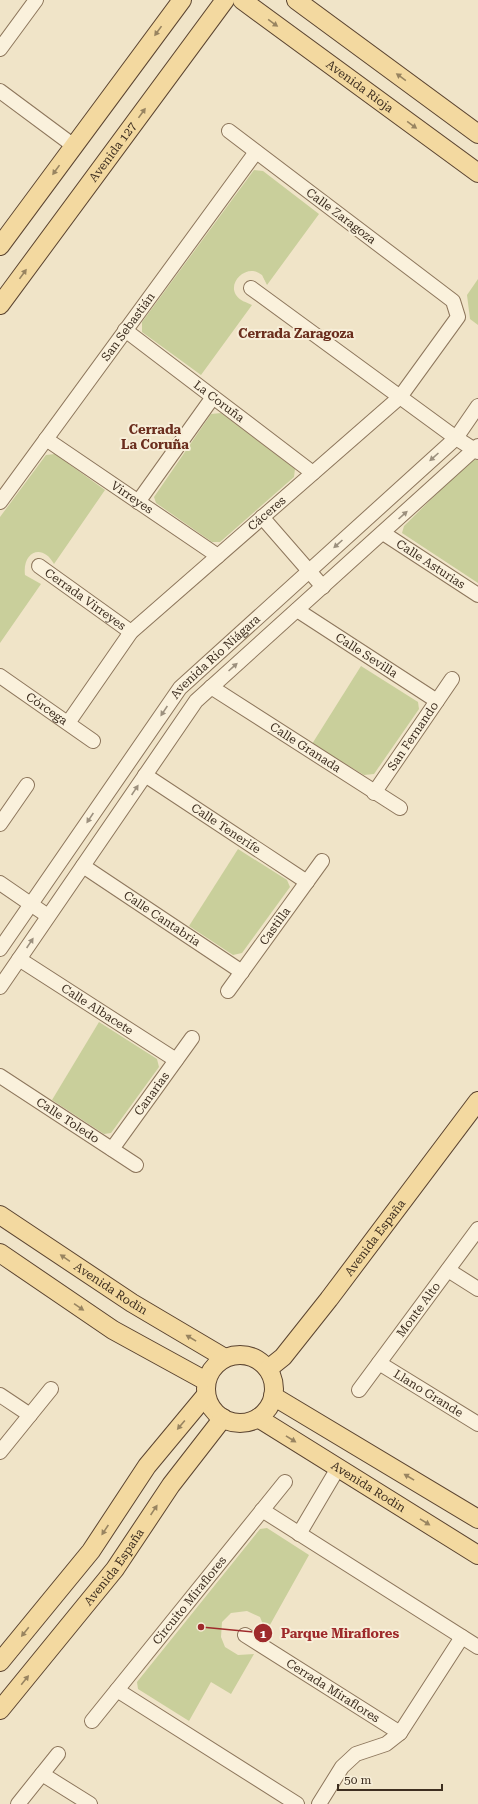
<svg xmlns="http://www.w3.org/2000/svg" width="478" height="1804" font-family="'Roboto Serif',serif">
<rect width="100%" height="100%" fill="#f0e4c8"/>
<g fill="#c9cf9b">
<path d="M 254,170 L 263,171 L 319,214 L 267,285 L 262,275 C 260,274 256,271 253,271 C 241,270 229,284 236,295 C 240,301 246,302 252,305 L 201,375 L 142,332 L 142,322 Z"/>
<path d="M 478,279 L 478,325 L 470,319 L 467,295 Z"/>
<path d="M 221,413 L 295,469 L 294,477 L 220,542 L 212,542 L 156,503 L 154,497 L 211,414 Z"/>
<path d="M 55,454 L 105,490 L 54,564 C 43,543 22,551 25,575 L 41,584 L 0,643 L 0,517 L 46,455 Z"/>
<path d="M 471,460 L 478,460 L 478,583 L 402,533 L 404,526 Z"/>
<path d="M 361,666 L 418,702 L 419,709 L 374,774 L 364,775 L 312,744 Z"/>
<path d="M 238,849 L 287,880 L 290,887 L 242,953 L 233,955 L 189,926 Z"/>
<path d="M 99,1022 L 157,1059 L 159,1067 L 111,1133 L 104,1134 L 52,1100 Z"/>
<path d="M 267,1528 L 309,1555 L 266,1632 L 260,1617 L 247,1611 L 231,1613 L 222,1622 L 221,1637 L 225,1647 L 238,1655 L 254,1654 L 231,1694 L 211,1682 L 189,1721 L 138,1689 L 137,1682 L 260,1529 Z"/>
</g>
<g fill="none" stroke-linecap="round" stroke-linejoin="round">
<defs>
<g id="minor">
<path d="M 0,49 L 36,0"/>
<path d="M 0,91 L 74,146"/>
<path d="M 251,288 L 456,438 L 478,452"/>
<path id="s1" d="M 125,330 L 313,473"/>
<path id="s2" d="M 46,439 L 218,556"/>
<path id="s3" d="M 0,502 L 256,152"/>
<path d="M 138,502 L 213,397"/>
<path d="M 262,517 L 323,587"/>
<path id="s4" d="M 383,533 L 478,595"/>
<path id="s5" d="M 39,566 L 131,632"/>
<path id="s6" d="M 297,610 L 437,701"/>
<path id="s7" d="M 0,676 L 93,741"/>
<path id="s8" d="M 211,687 L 400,808"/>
<path id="s9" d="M 68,723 L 131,632 L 400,397 L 458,317 L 453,301 L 229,131"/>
<path id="s10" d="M 145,775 L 307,882"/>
<path id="s11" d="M 374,793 L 452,679"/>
<path d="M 0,824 L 27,785"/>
<path id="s12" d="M 83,866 L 242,972"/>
<path d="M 0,883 L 48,916"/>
<path id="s13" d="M 0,949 L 180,688 L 456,438 L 478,406"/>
<path id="s14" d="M 19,959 L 176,1060"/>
<path d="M 0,987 L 196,701 L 478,446"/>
<path id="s15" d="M 228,991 L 322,861"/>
<path id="s16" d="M 0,1076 L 136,1165"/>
<path id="s17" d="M 112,1149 L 192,1038"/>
<path d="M 448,1270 L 478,1289"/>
<path id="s18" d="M 379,1363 L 478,1424"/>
<path id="s19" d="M 359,1390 L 478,1229"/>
<path d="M 0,1395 L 30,1415"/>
<path d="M 0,1452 L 51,1389"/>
<path d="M 262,1510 L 478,1647"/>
<path d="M 299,1534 L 338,1468"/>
<path id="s20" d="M 245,1635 L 400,1733"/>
<path d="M 117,1690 L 297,1804"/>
<path id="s21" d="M 92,1721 L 285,1482"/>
<path d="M 42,1774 L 90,1804"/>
<path d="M 18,1804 L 58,1754"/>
<path d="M 319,1804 L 342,1767 L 356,1754 L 386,1744 L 400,1733 L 462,1637"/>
</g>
<g id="major">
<path id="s22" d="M 242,0 L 478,173"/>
<path d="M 296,0 L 478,134"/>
<path d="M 0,246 L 182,0"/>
<path id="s23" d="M 0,305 L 225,0"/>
<path id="s24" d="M 0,1215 L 132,1303 L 225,1358"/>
<path d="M 0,1253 L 113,1330 L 206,1381"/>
<circle cx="240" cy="1389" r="34"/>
<path id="s25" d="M 268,1369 L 283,1357 L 329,1299 L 478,1101"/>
<path d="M 273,1396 L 478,1519"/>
<path id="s26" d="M 258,1418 L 478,1555"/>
<path d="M 0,1662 L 91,1551 L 147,1466 L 206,1395"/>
<path id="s27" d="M 0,1710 L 115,1569 L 171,1485 L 223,1418"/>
</g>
</defs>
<use href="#minor" stroke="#8d765c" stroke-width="16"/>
<use href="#major" stroke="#5b4430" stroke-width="20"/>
<use href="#minor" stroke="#faf1dc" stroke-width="14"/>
<use href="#major" stroke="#f3d9a0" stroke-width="18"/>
</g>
<defs><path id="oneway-solid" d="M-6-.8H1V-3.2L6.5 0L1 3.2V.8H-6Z"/></defs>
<g fill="#988460">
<use href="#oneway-solid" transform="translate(273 23) rotate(36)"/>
<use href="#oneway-solid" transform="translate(158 31) rotate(126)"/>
<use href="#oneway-solid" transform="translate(401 77) rotate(-144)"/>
<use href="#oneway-solid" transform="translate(142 113) rotate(-54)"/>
<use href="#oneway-solid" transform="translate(412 125) rotate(36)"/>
<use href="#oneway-solid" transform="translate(56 170) rotate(126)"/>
<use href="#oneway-solid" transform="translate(23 274) rotate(-54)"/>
<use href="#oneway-solid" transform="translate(65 1258) rotate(-146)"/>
<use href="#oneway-solid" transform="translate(79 1307) rotate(34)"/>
<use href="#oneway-solid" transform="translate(191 1338) rotate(-149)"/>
<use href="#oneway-solid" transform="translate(181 1425) rotate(130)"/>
<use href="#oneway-solid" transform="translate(291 1439) rotate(32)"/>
<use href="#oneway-solid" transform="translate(409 1477) rotate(-149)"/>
<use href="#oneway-solid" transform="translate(154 1510) rotate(-56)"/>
<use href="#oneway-solid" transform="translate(425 1522) rotate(32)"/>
<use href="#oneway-solid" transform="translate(105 1530) rotate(124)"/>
<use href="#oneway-solid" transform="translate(25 1632) rotate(129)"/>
<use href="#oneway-solid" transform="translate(25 1680) rotate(-51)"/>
</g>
<g fill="#9c907e">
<use href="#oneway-solid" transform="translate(434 457) rotate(138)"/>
<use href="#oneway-solid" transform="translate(403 515) rotate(-42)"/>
<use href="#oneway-solid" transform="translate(338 544) rotate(138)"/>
<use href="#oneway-solid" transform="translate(233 667) rotate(-42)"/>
<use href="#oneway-solid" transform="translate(164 711) rotate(124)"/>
<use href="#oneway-solid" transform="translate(135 790) rotate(-56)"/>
<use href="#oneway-solid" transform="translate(90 818) rotate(124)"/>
<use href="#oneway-solid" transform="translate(30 943) rotate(-56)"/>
</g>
<g text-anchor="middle" stroke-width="4" stroke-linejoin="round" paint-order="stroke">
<g font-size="12" fill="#3d2e20" stroke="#f7eed8">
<text dy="4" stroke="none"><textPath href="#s22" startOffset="146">Avenida Rioja</textPath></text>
<text dy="4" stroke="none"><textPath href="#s23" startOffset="190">Avenida 127</textPath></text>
<text transform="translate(341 216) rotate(37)" y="4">Calle Zaragoza</text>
<text dy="4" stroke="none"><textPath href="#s3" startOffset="217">San Sebastián</textPath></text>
<text dy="4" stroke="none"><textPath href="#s1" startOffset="118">La Coruña</textPath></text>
<text dy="4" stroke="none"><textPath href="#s2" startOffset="104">Virreyes</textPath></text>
<text dy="4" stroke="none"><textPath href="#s9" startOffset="291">Cáceres</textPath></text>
<text dy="4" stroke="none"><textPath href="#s4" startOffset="57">Calle Asturias</textPath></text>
<text dy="4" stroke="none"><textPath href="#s5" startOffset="57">Cerrada Virreyes</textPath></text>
<text dy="4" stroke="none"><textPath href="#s6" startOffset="83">Calle Sevilla</textPath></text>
<text dy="4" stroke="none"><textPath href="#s13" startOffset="364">Avenida Río Niágara</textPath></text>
<text dy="4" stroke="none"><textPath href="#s7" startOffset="57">Córcega</textPath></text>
<text dy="4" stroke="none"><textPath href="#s11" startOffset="69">San Fernando</textPath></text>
<text dy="4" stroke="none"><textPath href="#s8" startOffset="112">Calle Granada</textPath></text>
<text dy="4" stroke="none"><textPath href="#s10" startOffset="97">Calle Tenerife</textPath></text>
<text dy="4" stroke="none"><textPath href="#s12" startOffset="95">Calle Cantabria</textPath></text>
<text dy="4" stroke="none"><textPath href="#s15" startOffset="80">Castilla</textPath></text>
<text dy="4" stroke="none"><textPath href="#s14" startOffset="93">Calle Albacete</textPath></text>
<text dy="4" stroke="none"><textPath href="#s17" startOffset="68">Canarias</textPath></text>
<text dy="4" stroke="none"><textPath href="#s16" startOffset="81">Calle Toledo</textPath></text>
<text dy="4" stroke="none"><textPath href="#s25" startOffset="170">Avenida España</textPath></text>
<text dy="4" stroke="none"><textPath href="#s24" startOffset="133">Avenida Rodin</textPath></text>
<text dy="4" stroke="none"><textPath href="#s19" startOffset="100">Monte Alto</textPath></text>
<text dy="4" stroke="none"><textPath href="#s18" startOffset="58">Llano Grande</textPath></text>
<text dy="4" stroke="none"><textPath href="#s26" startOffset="130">Avenida Rodin</textPath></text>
<text dy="4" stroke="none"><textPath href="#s27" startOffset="183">Avenida España</textPath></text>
<text dy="4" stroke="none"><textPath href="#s21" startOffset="155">Circuito Miraflores</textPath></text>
<text dy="4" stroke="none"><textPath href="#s20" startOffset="104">Cerrada Miraflores</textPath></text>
</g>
<g font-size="13" font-weight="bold" fill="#6b2e1e" stroke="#f7eed8">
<text x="296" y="338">Cerrada Zaragoza</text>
<text x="155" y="434">Cerrada<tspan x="155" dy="15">La Coruña</tspan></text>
</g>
</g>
<path fill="none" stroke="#9e2a2b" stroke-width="1.5" d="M201 1627L263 1633"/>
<g fill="#9e2a2b" stroke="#f7eed8" stroke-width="1.5">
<circle cx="201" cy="1627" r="4"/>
<circle cx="263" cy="1633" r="10"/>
</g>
<g font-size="12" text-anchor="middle" font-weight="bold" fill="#fff">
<text x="263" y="1638">1</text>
</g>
<g font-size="13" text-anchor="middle" font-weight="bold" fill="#9e2a2b" stroke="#f7eed8" stroke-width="4" stroke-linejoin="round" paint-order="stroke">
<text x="340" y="1638">Parque Miraflores</text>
</g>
<path d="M338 1784v6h104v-6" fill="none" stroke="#3d2e20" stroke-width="2"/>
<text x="344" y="1784" font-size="12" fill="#3d2e20" stroke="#f7eed8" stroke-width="3" paint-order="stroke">50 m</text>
</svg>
